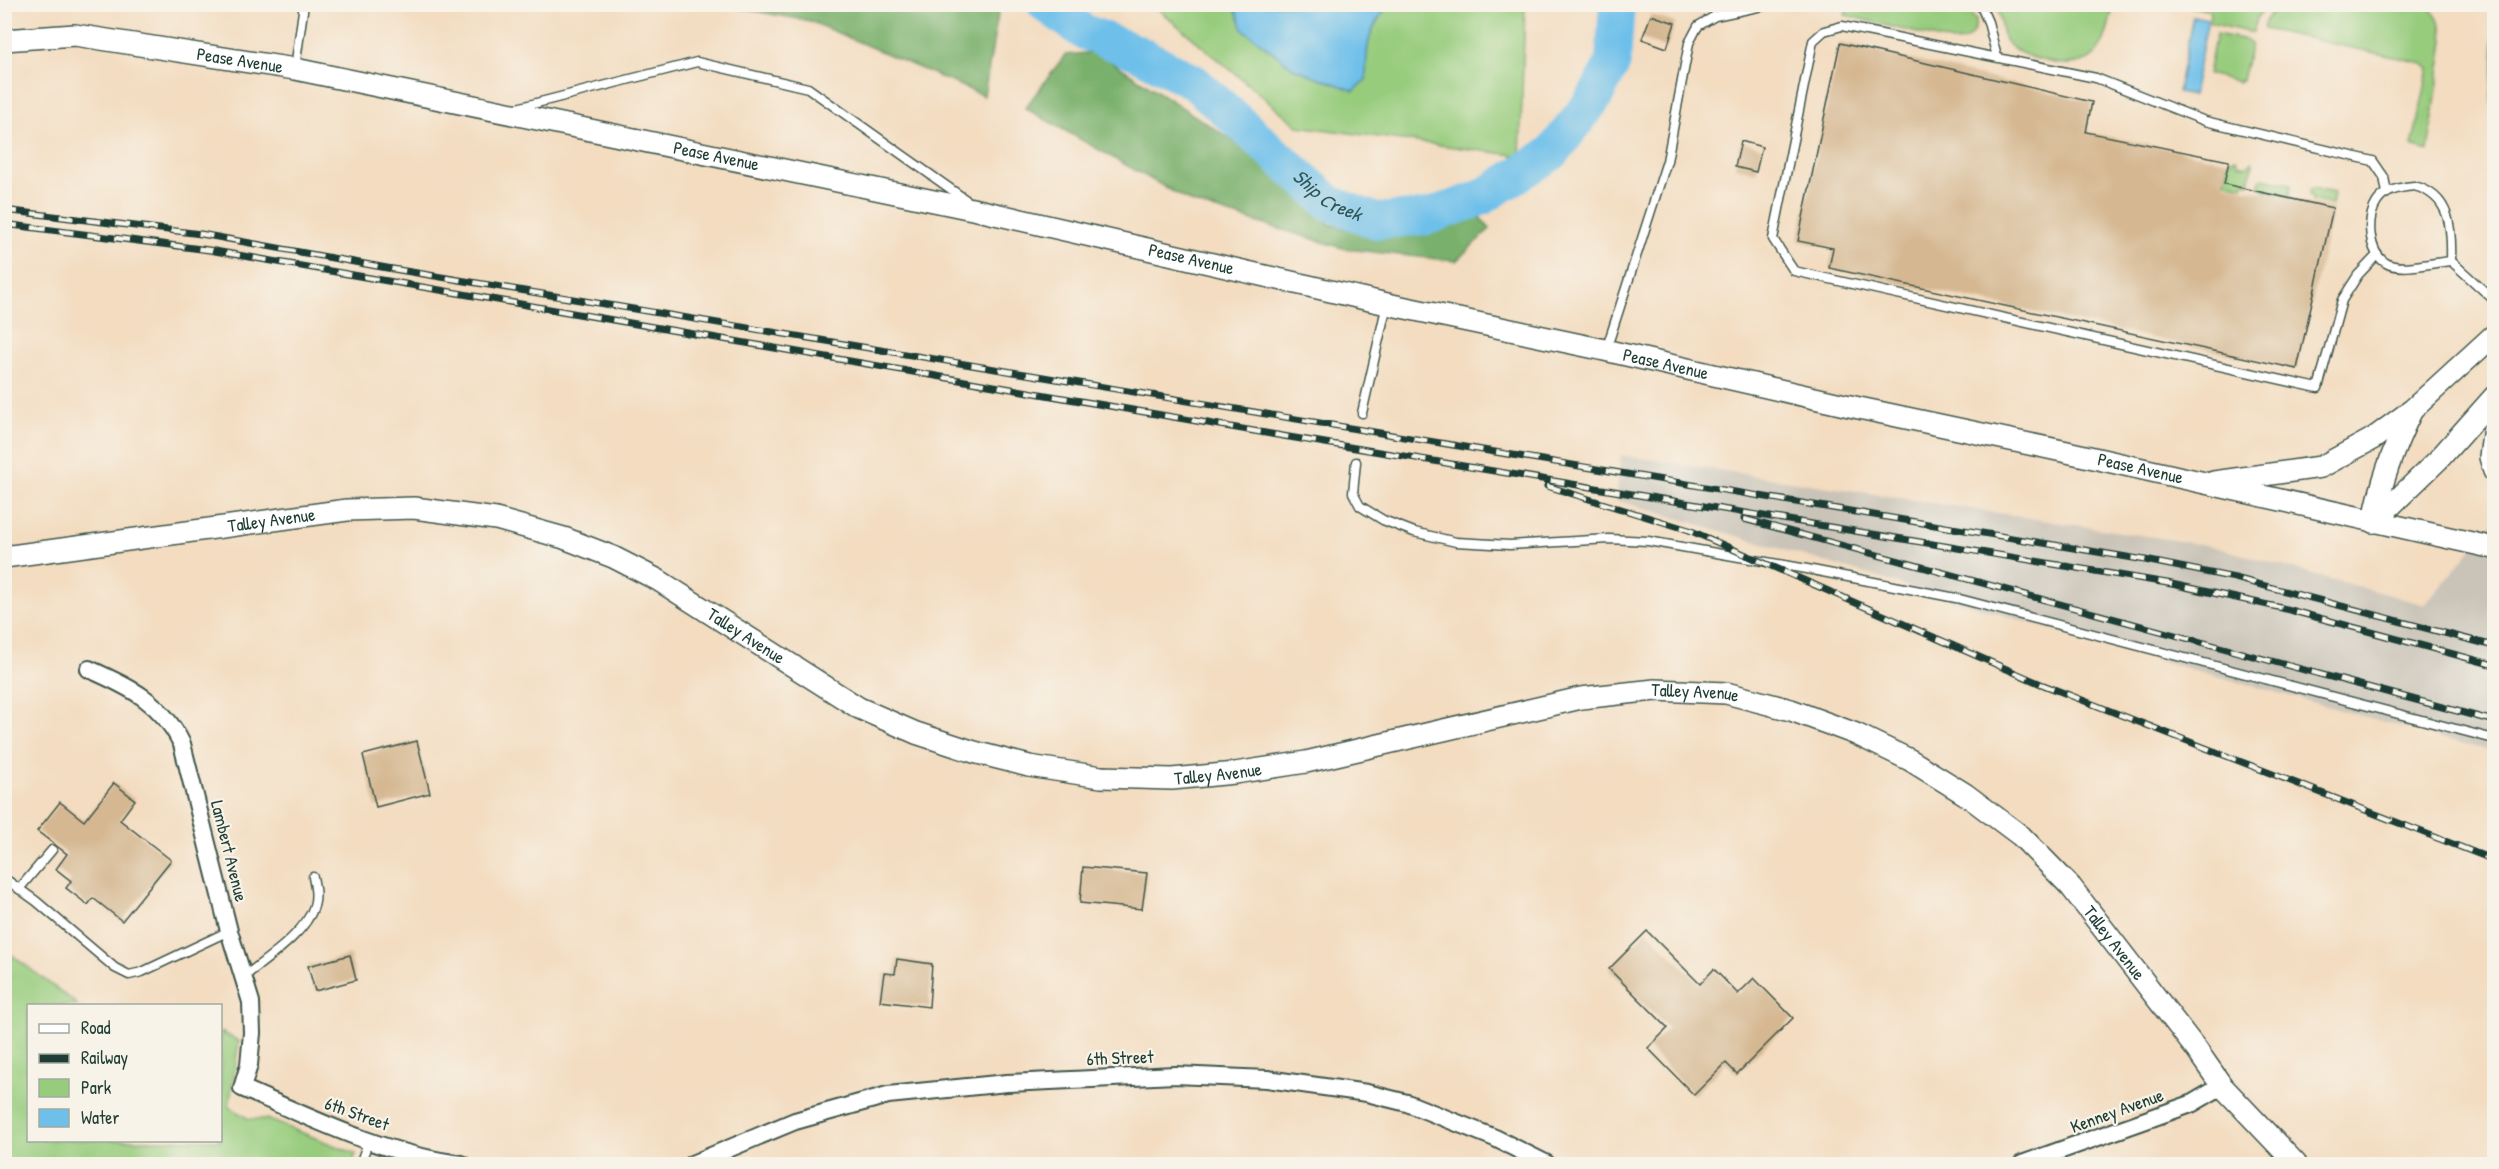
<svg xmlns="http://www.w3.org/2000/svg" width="2499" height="1169" font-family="'Patrick Hand',sans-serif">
<rect width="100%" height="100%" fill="#f7f3e8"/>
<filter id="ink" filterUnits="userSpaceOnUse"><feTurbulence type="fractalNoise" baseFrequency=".0167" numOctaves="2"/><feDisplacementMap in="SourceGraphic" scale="12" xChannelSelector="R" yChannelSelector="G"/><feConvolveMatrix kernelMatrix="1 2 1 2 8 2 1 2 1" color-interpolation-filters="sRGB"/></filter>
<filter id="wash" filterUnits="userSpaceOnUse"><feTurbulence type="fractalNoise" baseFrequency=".008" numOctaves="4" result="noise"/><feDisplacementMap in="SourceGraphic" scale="24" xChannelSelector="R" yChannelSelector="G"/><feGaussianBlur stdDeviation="1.35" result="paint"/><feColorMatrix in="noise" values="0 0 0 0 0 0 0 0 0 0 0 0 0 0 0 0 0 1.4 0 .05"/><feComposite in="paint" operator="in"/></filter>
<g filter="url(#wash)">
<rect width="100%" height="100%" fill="#f3dcc0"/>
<path fill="#c9c3b8" d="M 1621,455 L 2211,546 L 2425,605 L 2494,522 L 2494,752 L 2125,651 L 1616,500 Z"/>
<g fill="#97cc7d" stroke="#5b8458" stroke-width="1.5">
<path d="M 1153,5 L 1525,5 L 1520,156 L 1298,126 Z"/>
<path d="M 1873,5 L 1963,5 L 1976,20 C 1975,35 1968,42 1953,42 L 1845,15 L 1849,7 Z"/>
<path d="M 1994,5 L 2113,5 C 2105,49 2096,73 2045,61 C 2033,58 2016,53 2007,43 C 1998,32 2004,15 1994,5 Z"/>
<path d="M 2186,5 L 2267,5 L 2258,16 L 2253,32 L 2248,32 L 2210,23 L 2211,11 Z"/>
<path d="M 2425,5 C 2438,14 2442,25 2444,40 L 2428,151 L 2412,146 L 2429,69 L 2422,63 L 2264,29 L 2265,21 L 2279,5 Z"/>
<path d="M 2216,34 L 2247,40 L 2251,44 L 2242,80 L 2238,82 L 2208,74 Z"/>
<path d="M 2236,158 L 2239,164 L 2247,166 L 2252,162 L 2253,164 L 2249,183 L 2245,182 L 2243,186 L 2225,182 L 2229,161 Z"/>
<path d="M 2263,178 L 2291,184 L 2290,196 L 2266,191 L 2259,186 L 2260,180 Z"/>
<path d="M 2313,188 L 2334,193 L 2332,205 L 2312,200 L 2312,196 L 2309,195 L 2310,190 Z"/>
<path d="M 4,949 L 78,1005 L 28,1006 L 28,1140 L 220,1140 L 221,1032 L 239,1041 L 229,1107 L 249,1119 L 267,1119 L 356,1154 L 352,1164 L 5,1164 Z"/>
</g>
<g fill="#79b06c" stroke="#4c7650" stroke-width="1.5">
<path d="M 721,5 L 991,5 L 999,9 L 984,96 L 810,21 Z"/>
<path d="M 1097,52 L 1249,151 L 1319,201 L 1329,224 L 1366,233 L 1426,234 L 1477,214 L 1490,229 L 1456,261 L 1346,249 L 1193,203 L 1025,108 L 1065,55 Z"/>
</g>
<g fill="#6ec0ea" stroke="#467e8f" stroke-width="1.5">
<path d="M 1234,5 L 1390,5 C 1367,27 1366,50 1366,80 L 1354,91 L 1293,68 L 1243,29 Z"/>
<path d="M 2494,12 L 2494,111 C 2488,91 2493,79 2494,60 C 2494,44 2491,28 2494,12 Z"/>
<path d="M 2193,16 L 2208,19 L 2193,95 L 2178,92 Z"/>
</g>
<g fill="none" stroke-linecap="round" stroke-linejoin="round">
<path stroke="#6ec0ea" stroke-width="36" id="s1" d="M 1045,4 L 1082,31 L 1138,53 L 1194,82 L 1330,203 L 1376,221 L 1427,217 L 1481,198 L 1552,153 L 1595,97 L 1613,62 L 1617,4"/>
</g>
<g id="blocks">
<g fill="#d5b892">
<path d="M 1651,15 L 1675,23 L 1667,48 L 1642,39 Z"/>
<path d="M 1840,43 L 2092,102 L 2086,132 L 2229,161 L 2224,184 L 2333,208 L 2297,369 L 1829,268 L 1833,248 L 1798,241 Z"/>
<path d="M 1741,141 L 1762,147 L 1756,172 L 1735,167 Z"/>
<path d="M 417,741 L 430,793 L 376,807 L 363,755 Z"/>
<path d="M 114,783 L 135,800 L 120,820 L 171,860 L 122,921 L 93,898 L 88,905 L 66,888 L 71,881 L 56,869 L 67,854 L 37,831 L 60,802 L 84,821 Z"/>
<path d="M 1083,867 L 1147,873 L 1142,909 L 1080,903 Z"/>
<path d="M 1647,931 L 1700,984 L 1714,969 L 1738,994 L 1754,978 L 1793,1018 L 1737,1074 L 1726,1063 L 1694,1095 L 1648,1048 L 1668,1028 L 1609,969 Z"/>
<path d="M 350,955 L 356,980 L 315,991 L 308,966 Z"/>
<path d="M 897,959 L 932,964 L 929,1007 L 880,1001 L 884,973 L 895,974 Z"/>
</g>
</g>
</g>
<g filter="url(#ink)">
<use href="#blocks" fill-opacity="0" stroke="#3f5549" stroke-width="1.5"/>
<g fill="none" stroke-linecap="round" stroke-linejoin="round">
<defs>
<g id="service">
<path d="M 1980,4 L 1988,22 L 1997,57"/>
<path d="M 295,68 L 304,4"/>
<path d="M 517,108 L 697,62 L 808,88 L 969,202"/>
<path d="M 2414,186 C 2451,195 2452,229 2451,261 C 2435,262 2400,272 2386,263 C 2368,252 2366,219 2377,202 C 2385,190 2401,187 2414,186 Z"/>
<path d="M 2377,255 L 2358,275 L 2342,300 L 2318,388 L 1794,271 L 1773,239 L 1813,41 L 1824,31 L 1842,26 L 2096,78 L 2205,121 L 2373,161 L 2384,177 L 2387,193"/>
<path d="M 2451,261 L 2494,300"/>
<path d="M 1606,350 L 1667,161 L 1689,43 L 1698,26 L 1715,16 L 1772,4"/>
<path d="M 1362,413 L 1387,304"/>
<path d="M 1356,462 L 1353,493 L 1360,506 L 1383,520 L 1414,532 L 1456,542 L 1510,545 L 1609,539 L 1648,541 L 1807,569 L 1956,598 L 2494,739"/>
<path d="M 4,878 L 36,901 L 115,968 L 129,975 L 142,972 L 229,931"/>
<path d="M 19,889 L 52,850"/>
<path d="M 245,976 C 266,959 306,933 314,906 C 317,896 315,887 313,877"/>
<path d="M 360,1164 L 369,1140"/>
</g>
<g id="minor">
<path d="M 89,669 C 130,687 162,702 182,744 L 229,931 L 251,1002 L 252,1033 L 249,1065 L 242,1088 C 311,1118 388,1156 462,1164"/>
<path d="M 692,1164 L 795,1121 L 888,1095 L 1007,1083 L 1175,1075 L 1267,1079 L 1367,1093 L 1407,1103 L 1495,1138 L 1547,1164"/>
<path d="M 2022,1164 L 2191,1104 L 2222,1086"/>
</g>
<g id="tertiary">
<path id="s2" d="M 4,40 L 75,35 L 295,69 L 982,211 L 1387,304 L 1600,349 L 1845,405 L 2067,452 L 2494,548"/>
<path d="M 2494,428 L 2490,457 L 2494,471"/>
<path d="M 2214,482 L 2321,467 L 2374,438 L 2412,410 L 2494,335"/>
<path d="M 2374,522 L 2438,460 L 2494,397"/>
<path d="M 2374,522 C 2380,483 2394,447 2411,412"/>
<path id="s3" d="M 4,557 L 347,510 L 414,508 L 496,519 L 564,538 L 613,557 L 658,580 L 859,708 L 916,733 L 974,752 L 1029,766 L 1101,777 L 1172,779 L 1235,773 L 1306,762 L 1581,698 L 1655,690 L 1726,693 L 1791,710 L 1856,734 L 1910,760 L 1965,794 L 2021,836 L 2071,887 L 2196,1049 L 2222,1086 L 2296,1164"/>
</g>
</defs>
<use href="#service" stroke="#3f5549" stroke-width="11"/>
<use href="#minor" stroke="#3f5549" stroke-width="20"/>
<use href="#tertiary" stroke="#3f5549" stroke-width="24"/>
<use href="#service" stroke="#fff" stroke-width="8"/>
<use href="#minor" stroke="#fff" stroke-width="16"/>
<use href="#tertiary" stroke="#fff" stroke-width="21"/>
<defs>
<g id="rail">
<path d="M 4,210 L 201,234 L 387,268 L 2145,560 L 2235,578 L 2494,646"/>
<path d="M 4,224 L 209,250 L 1277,435 L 2167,583 L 2282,608 L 2494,665"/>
<path d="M 1547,486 L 1689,530 L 2041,684 L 2494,860"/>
<path d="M 1744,519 L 2494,721"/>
</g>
</defs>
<use href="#rail" stroke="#1f3d34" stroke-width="7"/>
<use href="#rail" stroke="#f7f3e8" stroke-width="4.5" stroke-dasharray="14" stroke-linecap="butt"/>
</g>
</g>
<g text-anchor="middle" stroke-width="4.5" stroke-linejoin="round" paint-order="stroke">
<g font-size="18" fill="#1f3d34" stroke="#f7f3e8">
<text dy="6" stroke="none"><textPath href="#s2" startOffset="238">Pease Avenue</textPath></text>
<text dy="6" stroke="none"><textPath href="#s2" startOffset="724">Pease Avenue</textPath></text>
<text dy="6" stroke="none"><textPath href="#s2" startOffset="1210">Pease Avenue</textPath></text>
<text dy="6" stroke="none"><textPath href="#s2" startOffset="1696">Pease Avenue</textPath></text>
<text dy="6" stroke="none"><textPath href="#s2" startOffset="2182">Pease Avenue</textPath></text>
<text dy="6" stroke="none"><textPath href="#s3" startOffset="270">Talley Avenue</textPath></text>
<text dy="6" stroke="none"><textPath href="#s3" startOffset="774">Talley Avenue</textPath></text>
<text dy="6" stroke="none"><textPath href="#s3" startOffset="1764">Talley Avenue</textPath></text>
<text dy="6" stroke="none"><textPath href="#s3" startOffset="1278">Talley Avenue</textPath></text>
<text transform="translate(229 851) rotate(76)" y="6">Lambert Avenue</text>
<text dy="6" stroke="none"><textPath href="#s3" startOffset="2268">Talley Avenue</textPath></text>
<text transform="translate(1120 1058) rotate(-2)" y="6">6th Street</text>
<text transform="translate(2117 1111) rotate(-20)" y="6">Kenney Avenue</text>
<text transform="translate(357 1114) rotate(20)" y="6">6th Street</text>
</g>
<g font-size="20" font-style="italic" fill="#2f5758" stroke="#f7f3e8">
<text dy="7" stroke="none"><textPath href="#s1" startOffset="345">Ship Creek</textPath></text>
</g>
</g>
<rect width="2499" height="1169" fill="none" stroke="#f7f3e8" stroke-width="24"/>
<rect x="27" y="1004" width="195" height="138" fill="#f7f3e8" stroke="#a1aaa0" stroke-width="1.5"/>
<rect x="39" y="1024" width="30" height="9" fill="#ffffff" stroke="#a1aaa0" stroke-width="1.5"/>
<text x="81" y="1034" font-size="18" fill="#1f3d34">Road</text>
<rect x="39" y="1054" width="30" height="9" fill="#1f3d34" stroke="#a1aaa0" stroke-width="1.5"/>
<text x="81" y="1064" font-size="18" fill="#1f3d34">Railway</text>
<rect x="39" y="1079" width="30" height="18" fill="#97cc7d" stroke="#a1aaa0" stroke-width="1.5"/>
<text x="81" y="1094" font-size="18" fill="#1f3d34">Park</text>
<rect x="39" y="1109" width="30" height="18" fill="#6ec0ea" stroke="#a1aaa0" stroke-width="1.5"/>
<text x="81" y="1124" font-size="18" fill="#1f3d34">Water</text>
</svg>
